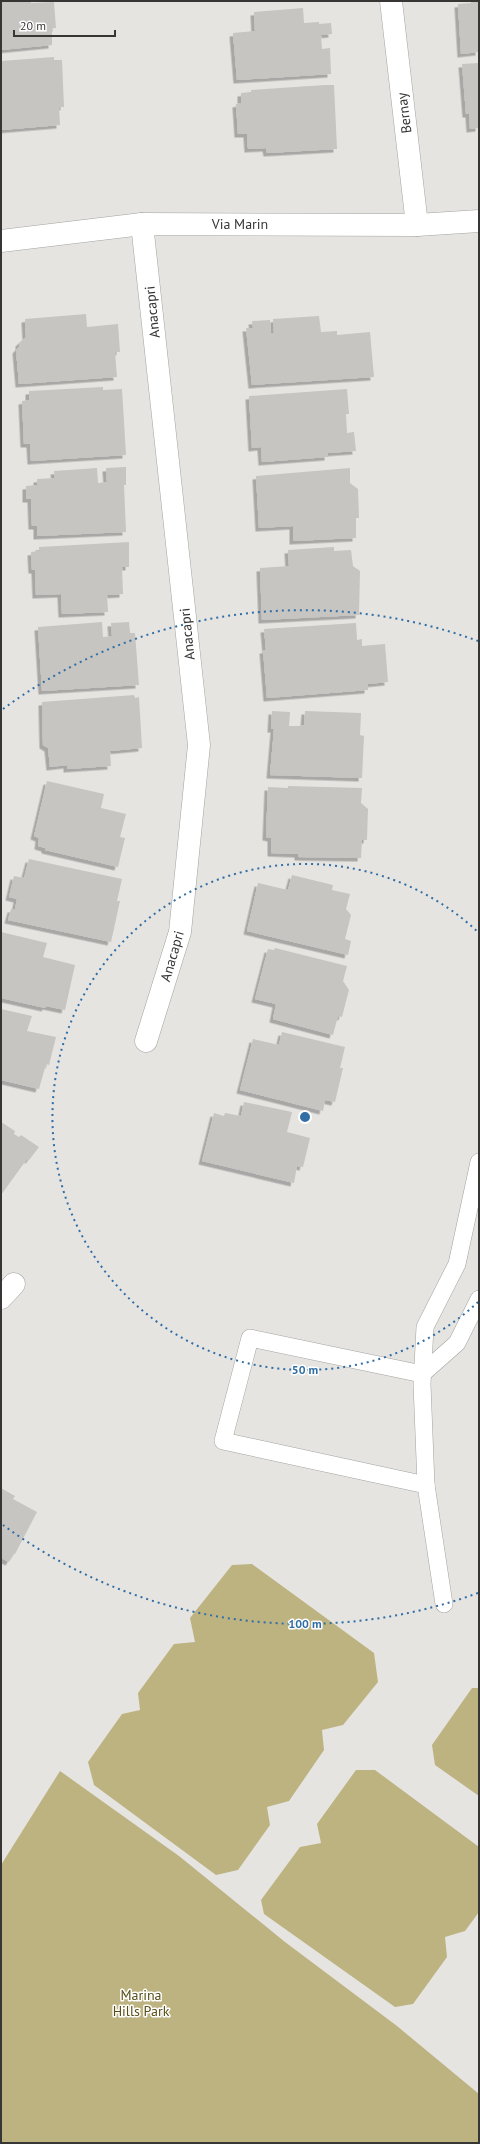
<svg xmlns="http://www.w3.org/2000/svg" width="480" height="2144" font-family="'PT Sans',sans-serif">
<defs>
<filter id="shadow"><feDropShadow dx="-3.5" dy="3.5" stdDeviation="0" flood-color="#0004"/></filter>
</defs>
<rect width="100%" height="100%" fill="#e5e4e1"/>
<g fill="#bdb381">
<path d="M 252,1564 L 374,1653 L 378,1682 L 343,1725 L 322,1730 L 324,1750 L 289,1801 L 267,1807 L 270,1825 L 238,1870 L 216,1875 L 94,1785 L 88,1762 L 122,1714 L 140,1710 L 138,1693 L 174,1644 L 195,1642 L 190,1618 L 232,1565 Z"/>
<path d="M 472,1688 L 479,1688 L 479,1796 L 435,1765 L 432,1745 Z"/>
<path d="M 356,1770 L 375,1770 L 479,1847 L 479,1912 L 465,1931 L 445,1937 L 447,1957 L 413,2004 L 395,2007 L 264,1914 L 261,1900 L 300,1847 L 321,1843 L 317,1824 Z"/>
<path d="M 60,1771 L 179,1856 L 285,1942 L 397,2026 L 479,2094 L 479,2143 L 1,2143 L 1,1865 Z"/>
</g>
<g fill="#c6c5c2" filter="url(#shadow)">
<path d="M 1,1 L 31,1 L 31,3 L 54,2 L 56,28 L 52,28 L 52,45 L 1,50 Z"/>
<path d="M 471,1 L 479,1 L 479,52 L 461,54 L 458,4 L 471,3 Z"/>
<path d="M 303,8 L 304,23 L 319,22 L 319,24 L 331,23 L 332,34 L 321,35 L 322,49 L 330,48 L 331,74 L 237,80 L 233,33 L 255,31 L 254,12 Z"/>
<path d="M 54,57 L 54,60 L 62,60 L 64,107 L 59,107 L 60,125 L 1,130 L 1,61 Z"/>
<path d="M 479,63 L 479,128 L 470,129 L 469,114 L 466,114 L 462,64 Z"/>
<path d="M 325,85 L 334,85 L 337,149 L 267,153 L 266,148 L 248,149 L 247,134 L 238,134 L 236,104 L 241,103 L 241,93 L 251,92 L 251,90 Z"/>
<path d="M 86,314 L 87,327 L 118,324 L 120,352 L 115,352 L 117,377 L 19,384 L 16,350 L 19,347 L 19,343 L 26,337 L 25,319 Z"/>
<path d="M 319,316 L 321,332 L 337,331 L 337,335 L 370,332 L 374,377 L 252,385 L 246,328 L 253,328 L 252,321 L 270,320 L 271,333 L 274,333 L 273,319 Z"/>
<path d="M 103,387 L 103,390 L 122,389 L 126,455 L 31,461 L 30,444 L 24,444 L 22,401 L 29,400 L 29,391 Z"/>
<path d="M 347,389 L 349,414 L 346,414 L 347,433 L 354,432 L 356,451 L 328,453 L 328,457 L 262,462 L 261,447 L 252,448 L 249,396 Z"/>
<path d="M 126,467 L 126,485 L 124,485 L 126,532 L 37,536 L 37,526 L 32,526 L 31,499 L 26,499 L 26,486 L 37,485 L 37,479 L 55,478 L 54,471 L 97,468 L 98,483 L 107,482 L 106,468 Z"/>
<path d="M 350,468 L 350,483 L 358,489 L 359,518 L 356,518 L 356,538 L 293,541 L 293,526 L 259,528 L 256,476 Z"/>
<path d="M 129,542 L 129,567 L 122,567 L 123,594 L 107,595 L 108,612 L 62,614 L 61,594 L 36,595 L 35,570 L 32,570 L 31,552 L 39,551 L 39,547 Z"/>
<path d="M 334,547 L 334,551 L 351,550 L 353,566 L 360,571 L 359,615 L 262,620 L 260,568 L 289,566 L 288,550 Z"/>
<path d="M 102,622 L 103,637 L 112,636 L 111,623 L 129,622 L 130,633 L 135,633 L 139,685 L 42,691 L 38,627 Z"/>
<path d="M 356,623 L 357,640 L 362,639 L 362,646 L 385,644 L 388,682 L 368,684 L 368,690 L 267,698 L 263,650 L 266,650 L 264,629 Z"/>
<path d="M 134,695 L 135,698 L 139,697 L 142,748 L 110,751 L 111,766 L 67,769 L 67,765 L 50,767 L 48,748 L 43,745 L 42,702 Z"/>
<path d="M 272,711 L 290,712 L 289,726 L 300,726 L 300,725 L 304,725 L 305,711 L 361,713 L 360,735 L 364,736 L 362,778 L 270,775 L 274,729 L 271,729 Z"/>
<path d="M 47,781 L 104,794 L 101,808 L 126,814 L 120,837 L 125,838 L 118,867 L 45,850 L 45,848 L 38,846 L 39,838 L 34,836 Z"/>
<path d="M 288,786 L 362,788 L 361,803 L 368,809 L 367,840 L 362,840 L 361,858 L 298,857 L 298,854 L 271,853 L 271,838 L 266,837 L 268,787 L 288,788 Z"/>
<path d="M 29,859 L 122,879 L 117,901 L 120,901 L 111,942 L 8,920 L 11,909 L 15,909 L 17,899 L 9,897 L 14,876 L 24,878 Z"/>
<path d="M 292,875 L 333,885 L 332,890 L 350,894 L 346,909 L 351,915 L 345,939 L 351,941 L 348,955 L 247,931 L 258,883 L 288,890 Z"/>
<path d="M 1,932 L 47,943 L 43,957 L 75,965 L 65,1010 L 46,1006 L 45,1008 L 1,998 Z"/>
<path d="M 275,948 L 347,966 L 343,981 L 349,990 L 342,1017 L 338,1016 L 333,1035 L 273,1019 L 276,1004 L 255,999 L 268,949 L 274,950 Z"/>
<path d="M 1,1009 L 32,1016 L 27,1031 L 56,1037 L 49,1065 L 46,1064 L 39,1089 L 1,1080 Z"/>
<path d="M 282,1032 L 345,1047 L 340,1068 L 343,1068 L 335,1102 L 325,1100 L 323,1111 L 240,1090 L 253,1039 L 279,1045 Z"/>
<path d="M 244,1102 L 292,1112 L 287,1132 L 310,1138 L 303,1167 L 297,1166 L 294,1183 L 202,1161 L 214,1113 L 224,1116 L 225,1113 L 241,1116 Z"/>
<path d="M 1,1122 L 15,1131 L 14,1134 L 19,1137 L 21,1135 L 39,1147 L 29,1160 L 27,1159 L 1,1195 Z"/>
<path d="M 1,1488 L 15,1496 L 13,1499 L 37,1512 L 15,1554 L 14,1554 L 9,1562 L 1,1558 Z"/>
</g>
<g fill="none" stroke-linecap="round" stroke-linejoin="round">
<defs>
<g id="service">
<path d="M 422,1374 L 250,1338 L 223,1441 L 426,1485"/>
<path d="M 422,1374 L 457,1343 L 479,1299"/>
<path d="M 444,1604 L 426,1485 L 422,1384 L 425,1327 L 457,1264 L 479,1162"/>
</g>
<g id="minor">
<path d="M 391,1 L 417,225"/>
<path d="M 142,224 L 199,745 L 180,932 L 146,1041"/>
<path d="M 1,241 L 142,224 L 417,225 L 479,221"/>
<path d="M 1,1298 L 14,1284"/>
</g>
</defs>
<use href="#service" stroke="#a3a3a0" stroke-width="18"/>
<use href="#minor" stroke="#a3a3a0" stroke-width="23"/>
<use href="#service" stroke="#fff" stroke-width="17"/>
<use href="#minor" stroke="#fff" stroke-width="22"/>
</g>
<g fill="none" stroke="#306ea5" stroke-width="2" stroke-dasharray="2 4">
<path d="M478 1302A253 253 0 1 1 478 932"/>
<path d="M478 1593A507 507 0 0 1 3 1525M3 709A507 507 0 0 1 478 641"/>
</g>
<g text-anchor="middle" stroke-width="3" stroke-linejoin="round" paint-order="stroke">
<g font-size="14" fill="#373635" stroke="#fff">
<text transform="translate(404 113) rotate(-97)" y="5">Bernay</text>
<text x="240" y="229">Via Marin</text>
<text transform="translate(152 312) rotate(-96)" y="5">Anacapri</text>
<text transform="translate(187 634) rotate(-96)" y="5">Anacapri</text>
<text transform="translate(172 956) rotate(-74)" y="5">Anacapri</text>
</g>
<g font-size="14" fill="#574d17" stroke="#fff">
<text x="141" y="2000">Marina<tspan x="141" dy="16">Hills Park</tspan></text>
</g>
</g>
<circle cx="305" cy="1117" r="6" fill="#306ea5" stroke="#fff" stroke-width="2"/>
<g font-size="12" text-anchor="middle" font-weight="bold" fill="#306ea5" stroke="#fff" stroke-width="3" stroke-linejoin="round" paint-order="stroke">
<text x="305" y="1374">50 m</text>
<text x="305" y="1628">100 m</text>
</g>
<rect width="480" height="2144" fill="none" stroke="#373635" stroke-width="4"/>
<path d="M14 30v6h101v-6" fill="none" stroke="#373635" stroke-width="2"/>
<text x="20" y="30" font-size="12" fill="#373635" stroke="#ffffff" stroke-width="3" paint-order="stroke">20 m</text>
</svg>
